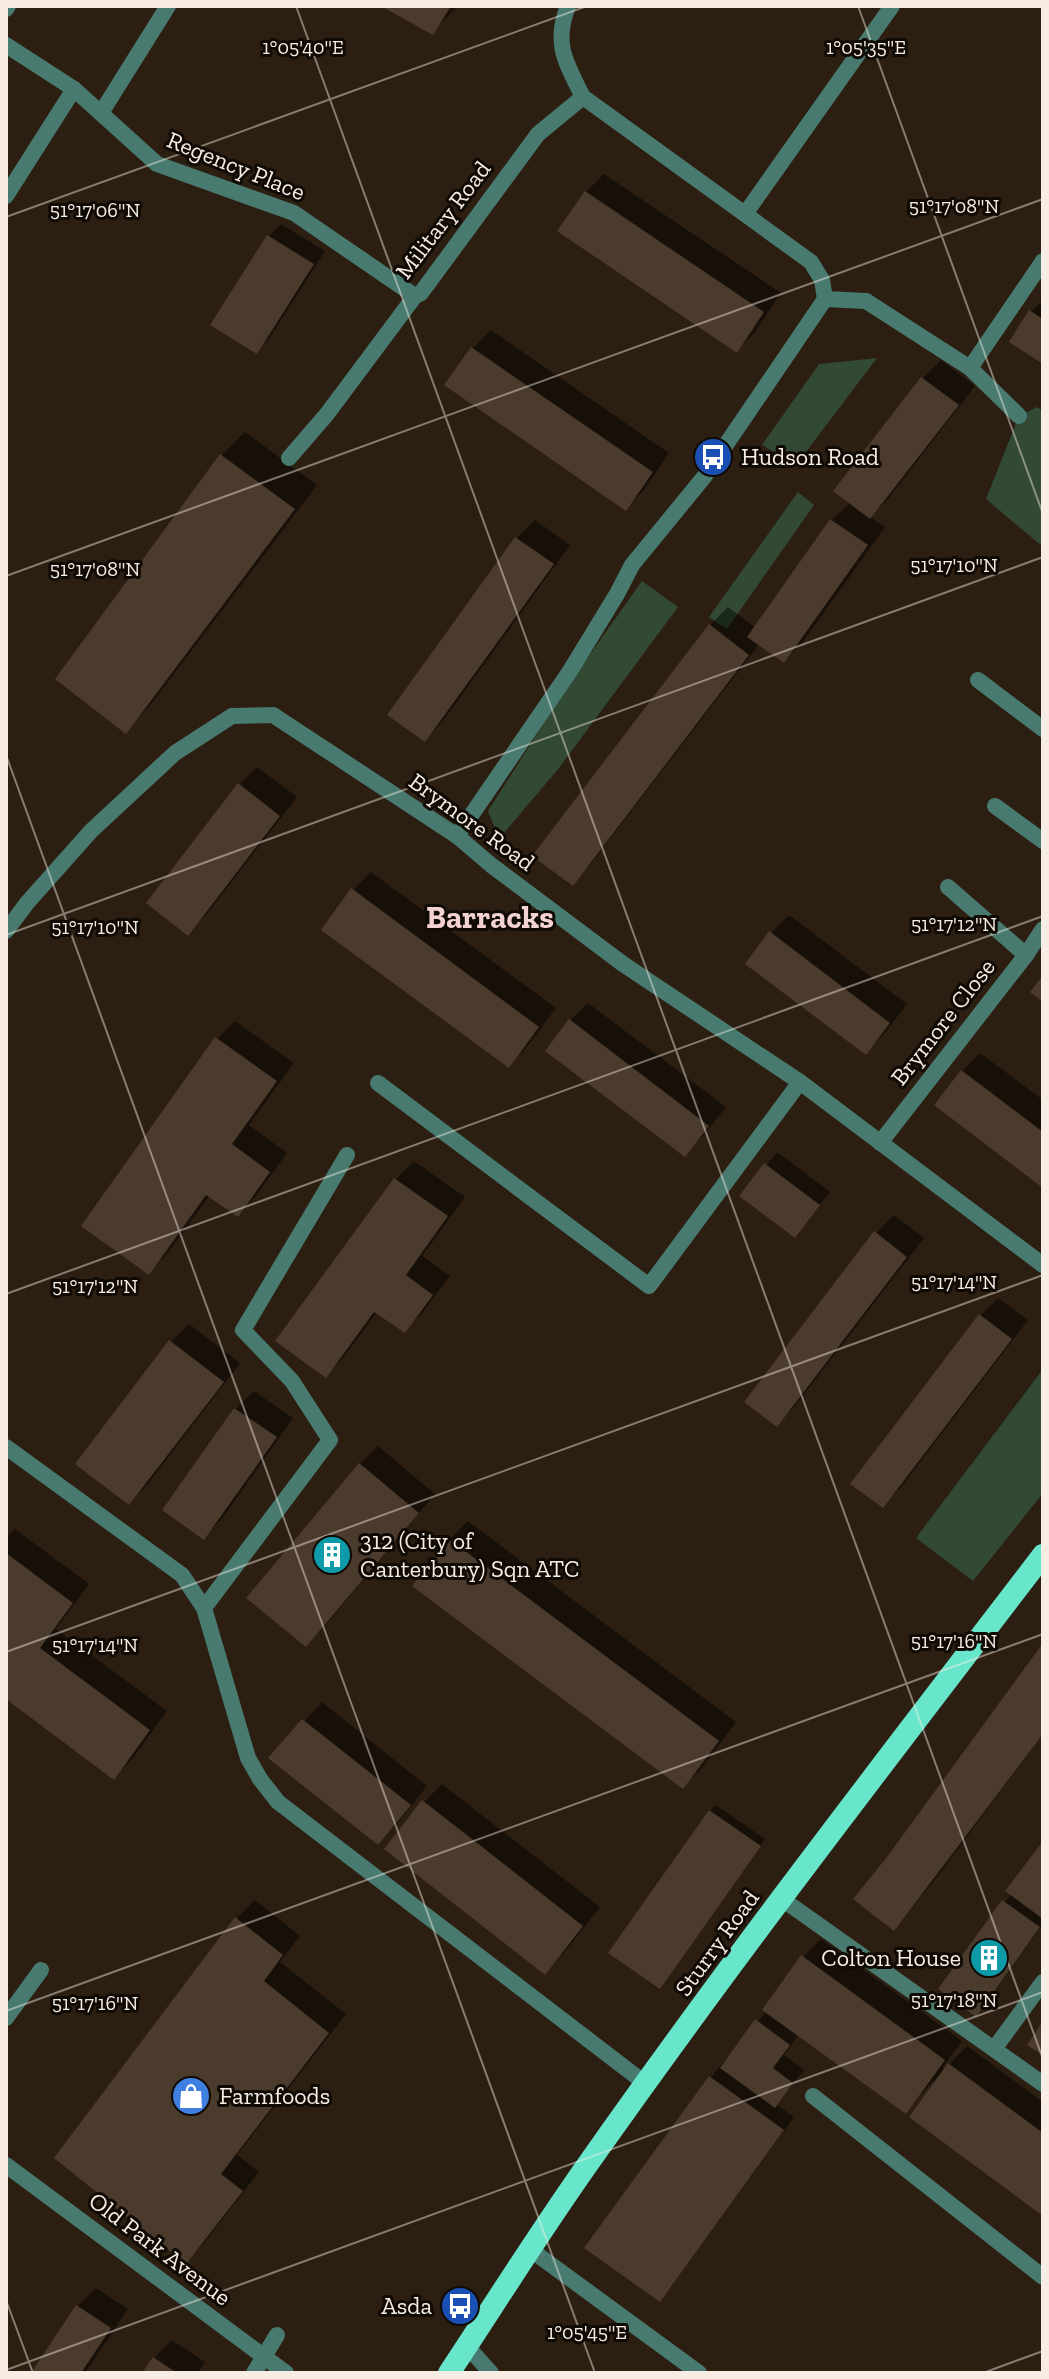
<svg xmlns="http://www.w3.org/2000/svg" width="1049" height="2379" font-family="'Zilla Slab',serif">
<rect width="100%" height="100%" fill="#2c1f12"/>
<g fill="#324933">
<path d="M 877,358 L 796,465 L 762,445 L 819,364 Z"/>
<path d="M 1037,407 L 1043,411 L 1043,547 L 986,499 L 1019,416 Z"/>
<path d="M 798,492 L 814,505 L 727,629 L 709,617 Z"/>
<path d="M 642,581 L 678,607 L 559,768 L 499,839 L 488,811 L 569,684 Z"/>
<path d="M 1043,1369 L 1043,1493 L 973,1581 L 916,1538 Z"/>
</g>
<g fill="#0007">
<path d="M 386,6 L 449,6 L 447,9 L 458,6 L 432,32 Z"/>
<path d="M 604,174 L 781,293 L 755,332 L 737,350 L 586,192 Z"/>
<path d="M 281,224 L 325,251 L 269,339 L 256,352 L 213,324 L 269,236 Z"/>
<path d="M 1043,300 L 1043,362 L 1031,312 Z"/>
<path d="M 491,330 L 669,453 L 644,490 L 626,508 L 473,348 Z"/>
<path d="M 941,360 L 975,386 L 888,499 L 870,517 L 885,527 L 802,643 L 784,661 L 760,643 L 590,865 L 572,884 L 710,625 L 728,607 L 756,628 L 832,520 L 851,502 L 836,491 L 923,378 Z"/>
<path d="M 245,432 L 317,485 L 148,708 L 125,731 L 58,678 L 222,455 Z"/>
<path d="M 535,520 L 570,545 L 443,721 L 425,740 L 390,714 L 517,538 Z"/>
<path d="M 257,767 L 297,797 L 206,915 L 188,933 L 239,785 Z"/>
<path d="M 371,872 L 556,1008 L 527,1047 L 509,1065 L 353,890 Z"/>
<path d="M 789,915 L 907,1004 L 884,1034 L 866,1052 L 771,933 Z"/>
<path d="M 588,1003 L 726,1107 L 703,1136 L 685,1154 L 570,1021 Z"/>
<path d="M 235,1021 L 294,1063 L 249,1125 L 287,1153 L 256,1196 L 238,1215 L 210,1195 L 167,1254 L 149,1272 L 217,1039 Z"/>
<path d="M 980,1053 L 1043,1100 L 1043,1186 L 936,1105 L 962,1071 Z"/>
<path d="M 777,1152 L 830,1192 L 794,1235 L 742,1195 Z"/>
<path d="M 414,1161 L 465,1197 L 422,1256 L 450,1276 L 422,1313 L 404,1331 L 377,1312 L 344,1357 L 326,1375 L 278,1341 L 396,1179 Z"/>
<path d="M 894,1215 L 924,1238 L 795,1406 L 777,1424 L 876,1233 Z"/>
<path d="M 998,1298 L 1028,1320 L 901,1487 L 883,1505 L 980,1316 Z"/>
<path d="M 189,1324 L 240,1363 L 147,1485 L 129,1503 L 171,1342 Z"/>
<path d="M 254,1391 L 293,1418 L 222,1519 L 204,1537 L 165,1510 L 236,1409 Z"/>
<path d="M 378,1446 L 435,1494 L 324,1627 L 306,1645 L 360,1464 Z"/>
<path d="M 468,1521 L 736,1722 L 701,1769 L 682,1787 L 415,1585 L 450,1539 Z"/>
<path d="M 15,1529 L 89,1584 L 56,1629 L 167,1711 L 132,1759 L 114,1777 L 6,1697 L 6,1538 Z"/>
<path d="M 1043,1647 L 1043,1734 L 940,1873 L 900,1923 L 889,1858 Z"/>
<path d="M 322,1702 L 427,1786 L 396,1825 L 378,1843 L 271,1758 Z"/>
<path d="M 442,1784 L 600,1907 L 563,1954 L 545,1972 L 424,1802 Z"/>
<path d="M 716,1805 L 765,1839 L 665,1981 L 710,1811 Z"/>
<path d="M 1043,1844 L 1043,1924 L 987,2002 L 975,2014 L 940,1989 L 1012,1893 Z"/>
<path d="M 255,1900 L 300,1936 L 280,1962 L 346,2014 L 237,2155 L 259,2172 L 204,2243 L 186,2261 L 57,2158 L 237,1918 Z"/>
<path d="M 821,1939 L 962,2041 L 942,2068 L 944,2070 L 967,2046 L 1043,2102 L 1043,2213 L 936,2083 L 933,2081 L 906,2111 L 799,2034 L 784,2055 L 804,2070 L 776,2104 L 794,2117 L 671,2287 L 659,2300 L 710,2078 L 767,2011 L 803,1957 Z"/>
<path d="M 96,2288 L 128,2309 L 85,2373 L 33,2373 L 78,2306 Z"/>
<path d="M 172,2340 L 205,2362 L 198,2373 L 144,2373 L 154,2358 Z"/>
</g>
<g fill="#4a3b2d">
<path d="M 381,6 L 451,6 L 433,35 Z"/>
<path d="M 585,191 L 764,312 L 737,353 L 557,231 Z"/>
<path d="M 267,235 L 314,264 L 257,354 L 210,325 Z"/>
<path d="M 1029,310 L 1043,319 L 1043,364 L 1009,342 Z"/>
<path d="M 471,347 L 653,472 L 626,511 L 444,385 Z"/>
<path d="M 921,377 L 959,405 L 870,519 L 833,491 Z"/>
<path d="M 220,454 L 295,509 L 126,734 L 55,679 Z"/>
<path d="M 830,519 L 868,545 L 784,663 L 747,637 Z"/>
<path d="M 515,537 L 554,564 L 425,742 L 387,715 Z"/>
<path d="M 709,624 L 749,655 L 573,886 L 532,856 Z"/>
<path d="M 238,783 L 280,816 L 188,936 L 146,903 Z"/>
<path d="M 351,888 L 539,1027 L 509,1068 L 321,930 Z"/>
<path d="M 769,931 L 890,1023 L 866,1055 L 745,964 Z"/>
<path d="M 1043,975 L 1043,1002 L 1030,992 Z"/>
<path d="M 569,1019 L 709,1126 L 685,1157 L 545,1051 Z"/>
<path d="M 215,1037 L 277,1081 L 232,1144 L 270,1172 L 238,1217 L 206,1195 L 149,1275 L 81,1226 Z"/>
<path d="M 961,1070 L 1043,1132 L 1043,1188 L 934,1105 Z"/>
<path d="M 764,1163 L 820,1205 L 795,1238 L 739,1196 Z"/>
<path d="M 394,1178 L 448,1216 L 406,1275 L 433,1295 L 405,1333 L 374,1312 L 326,1378 L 275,1341 Z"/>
<path d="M 874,1231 L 907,1257 L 777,1427 L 744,1402 Z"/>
<path d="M 979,1314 L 1012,1339 L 883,1508 L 850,1484 Z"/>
<path d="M 169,1340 L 224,1382 L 129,1505 L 75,1464 Z"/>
<path d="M 234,1408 L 277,1437 L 204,1540 L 162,1510 Z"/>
<path d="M 359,1463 L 419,1513 L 306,1647 L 246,1598 Z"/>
<path d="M 448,1538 L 719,1741 L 683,1789 L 412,1586 Z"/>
<path d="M 6,1553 L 73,1603 L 40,1648 L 150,1730 L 114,1780 L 6,1699 Z"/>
<path d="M 1043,1643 L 1043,1734 L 894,1931 L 853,1899 L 887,1857 Z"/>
<path d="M 302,1719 L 411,1805 L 378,1845 L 268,1758 Z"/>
<path d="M 422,1800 L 583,1926 L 545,1975 L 384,1849 Z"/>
<path d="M 709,1810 L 761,1846 L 660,1989 L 608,1953 Z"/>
<path d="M 1043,1841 L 1043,1919 L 1005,1891 Z"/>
<path d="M 1002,1900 L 1040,1927 L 976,2017 L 938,1989 Z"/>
<path d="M 235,1917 L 283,1955 L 264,1981 L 329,2033 L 221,2174 L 243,2191 L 186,2264 L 54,2158 Z"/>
<path d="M 801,1955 L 945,2060 L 906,2114 L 762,2010 Z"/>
<path d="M 755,2019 L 790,2045 L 773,2068 L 793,2083 L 775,2108 L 720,2068 Z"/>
<path d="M 1043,2021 L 1043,2055 L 1027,2045 Z"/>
<path d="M 948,2063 L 1043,2133 L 1043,2216 L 909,2117 Z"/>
<path d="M 709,2076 L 784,2130 L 660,2302 L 584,2248 Z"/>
<path d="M 76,2305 L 111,2328 L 81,2373 L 31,2373 Z"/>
<path d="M 153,2357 L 177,2373 L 142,2373 Z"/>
</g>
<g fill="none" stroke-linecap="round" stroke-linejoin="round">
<g stroke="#487a6f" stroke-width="16">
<path d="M 101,113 L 168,6"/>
<path d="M 6,196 L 74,89"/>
<path d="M 745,214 L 892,6"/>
<path d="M 995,806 L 1043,841"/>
<path d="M 948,887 L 1026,955"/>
<path d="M 378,1083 L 649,1286 L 800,1082"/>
<path d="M 6,1447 L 182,1575 L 204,1608 L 248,1758 L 260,1779 L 278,1802 L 646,2084"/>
<path d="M 204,1608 L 330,1440 L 292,1381 L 243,1330 L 347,1155"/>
<path d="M 6,2018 L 41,1970"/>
<path d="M 813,2096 L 1043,2277"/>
<path d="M 467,2346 L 491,2373"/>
<path d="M 254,2373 L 277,2335"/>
</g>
<g stroke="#487a6f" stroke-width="16">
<path d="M 568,6 C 553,44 566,63 583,97 L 811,262 L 822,280 L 825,299 L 866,301 L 970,368 L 1019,416"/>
<path d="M 6,9 L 8,6"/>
<path d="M 6,45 L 74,89 L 157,164 L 294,213 L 415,296"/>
<path d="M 970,368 L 1043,261"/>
<path d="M 289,458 L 327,414 L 415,296 L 421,293 L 538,134 L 583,97"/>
<path d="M 978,680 L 1043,729"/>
<path d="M 457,836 L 570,671 L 617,594 L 632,565 L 704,477 L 825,299"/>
<path d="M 6,931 L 27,903 L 91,831 L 175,753 L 232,716 L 273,715 L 457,836 L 491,865 L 623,964 L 800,1082 L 1043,1265"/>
<path d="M 880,1143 L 1026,955 L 1043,929"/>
<path d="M 782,1899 L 1043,2084"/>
<path d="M 994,2049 L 1043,1982"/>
<path d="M 6,2165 L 286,2373"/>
<path d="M 531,2250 L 699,2373"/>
</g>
<path stroke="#68e6cc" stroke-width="22" d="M 449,2373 C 496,2302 541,2230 590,2161 C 735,1955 890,1755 1043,1555"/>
</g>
<path fill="none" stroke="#f7ede5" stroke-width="2" stroke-opacity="0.45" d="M 296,6 L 1043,2059M 858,6 L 1043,514M 6,217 L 587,6M 6,576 L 1043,199M 6,755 L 595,2373M 6,935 L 1043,557M 6,1294 L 1043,916M 6,1652 L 1043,1275M 6,2011 L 1043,1634M 6,2300 L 33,2373M 6,2370 L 1043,1992M 983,2373 L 1043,2351"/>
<defs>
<symbol id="bus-disc" viewBox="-11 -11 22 22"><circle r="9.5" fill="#1a4fb4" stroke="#100a05"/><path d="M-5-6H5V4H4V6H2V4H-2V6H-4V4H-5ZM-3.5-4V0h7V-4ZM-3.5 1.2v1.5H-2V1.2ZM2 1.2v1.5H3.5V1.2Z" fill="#fff"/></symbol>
<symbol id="building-disc" viewBox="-11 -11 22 22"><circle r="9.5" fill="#0f9aa8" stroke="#100a05"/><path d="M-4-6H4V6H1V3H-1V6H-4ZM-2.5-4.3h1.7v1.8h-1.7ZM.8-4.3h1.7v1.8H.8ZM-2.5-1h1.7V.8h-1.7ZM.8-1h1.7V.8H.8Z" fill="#fff"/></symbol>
<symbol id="shop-disc" viewBox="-11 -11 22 22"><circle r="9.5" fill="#3f7fe0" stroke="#100a05"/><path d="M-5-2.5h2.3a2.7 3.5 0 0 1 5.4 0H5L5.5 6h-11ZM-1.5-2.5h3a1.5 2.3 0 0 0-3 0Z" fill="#fff"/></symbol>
</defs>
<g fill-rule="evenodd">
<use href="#bus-disc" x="691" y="435" width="44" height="44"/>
<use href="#building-disc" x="310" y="1533" width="44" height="44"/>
<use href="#building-disc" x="967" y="1936" width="44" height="44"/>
<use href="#shop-disc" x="169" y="2074" width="44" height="44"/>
<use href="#bus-disc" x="438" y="2284" width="44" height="44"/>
</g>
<g text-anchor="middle" stroke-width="6" stroke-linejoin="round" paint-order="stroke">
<g font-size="24" fill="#f7ede5" stroke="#100a05">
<text transform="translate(236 166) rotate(22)" y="8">Regency Place</text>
<text transform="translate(443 220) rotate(-53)" y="8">Military Road</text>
<text transform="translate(472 822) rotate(36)" y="8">Brymore Road</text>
<text transform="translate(943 1022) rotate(-52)" y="8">Brymore Close</text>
<text transform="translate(717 1943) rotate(-54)" y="8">Sturry Road</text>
<text transform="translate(160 2249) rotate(37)" y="8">Old Park Avenue</text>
</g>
<g font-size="24" fill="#f7ede5" stroke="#100a05" text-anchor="start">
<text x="741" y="465">Hudson Road</text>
<text x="360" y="1549">312 (City of<tspan x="360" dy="28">Canterbury) Sqn ATC</tspan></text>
<text x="961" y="1966" text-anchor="end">Colton House</text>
<text x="219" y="2104">Farmfoods</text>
<text x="432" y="2314" text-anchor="end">Asda</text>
</g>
<g font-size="32" font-weight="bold" fill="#f4d1d4" stroke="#100a05">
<text x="490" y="928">Barracks</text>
</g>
</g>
<g font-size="20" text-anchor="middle" fill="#f7ede5" stroke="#100a05" stroke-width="6" stroke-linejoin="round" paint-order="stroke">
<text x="303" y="54">1°05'40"E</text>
<text x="866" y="54">1°05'35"E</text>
<text x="954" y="213">51°17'08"N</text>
<text x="95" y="217">51°17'06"N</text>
<text x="954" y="572">51°17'10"N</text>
<text x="95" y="576">51°17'08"N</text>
<text x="954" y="931">51°17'12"N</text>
<text x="95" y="934">51°17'10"N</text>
<text x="954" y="1289">51°17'14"N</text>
<text x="95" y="1293">51°17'12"N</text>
<text x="954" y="1648">51°17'16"N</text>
<text x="95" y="1652">51°17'14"N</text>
<text x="954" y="2007">51°17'18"N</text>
<text x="95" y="2010">51°17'16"N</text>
<text x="587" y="2339">1°05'45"E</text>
</g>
<rect width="1049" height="2379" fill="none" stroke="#f7ede5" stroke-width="16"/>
</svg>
